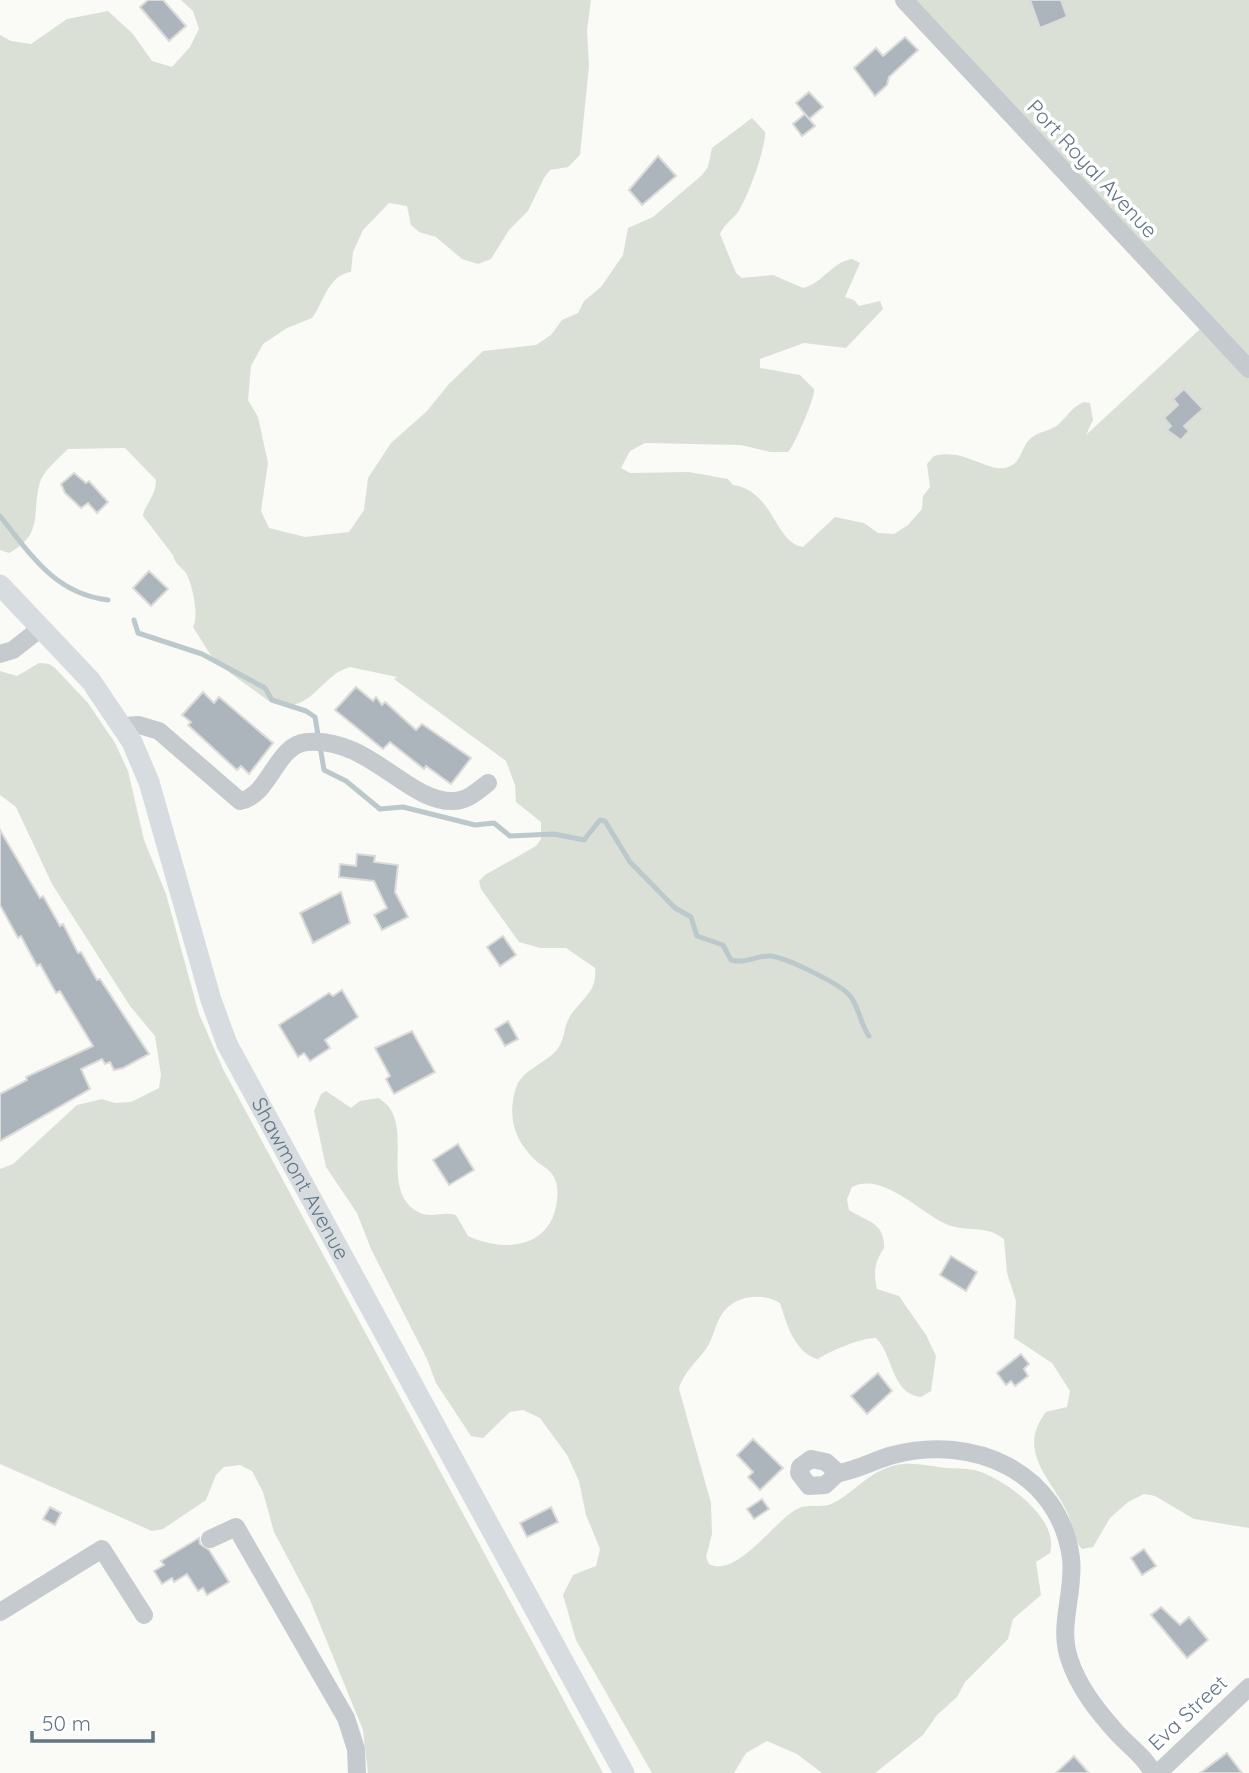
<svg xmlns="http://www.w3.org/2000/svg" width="1249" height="1773" font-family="Quicksand,sans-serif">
<rect width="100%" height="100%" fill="#fafaf7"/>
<g fill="#dae0d6">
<path d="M 181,0 L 591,0 L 587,30 L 589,66 L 580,155 L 568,167 L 550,170 L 544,178 L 528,211 L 509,230 L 491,259 L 478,264 L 462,259 L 436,237 L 419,232 L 411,225 L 407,206 L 389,203 L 363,230 L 353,252 L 351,272 C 328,275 324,302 312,318 L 287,328 L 263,344 L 251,366 L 248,400 L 258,417 L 268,463 L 261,511 L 269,528 L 305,537 L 349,532 L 364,510 L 368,478 L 391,443 L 427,411 L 448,385 L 483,351 L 536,345 L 551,335 L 562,320 L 578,313 L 584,301 L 601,287 L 623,255 L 628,228 L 653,217 L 702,175 L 708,167 L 712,148 L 752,118 L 765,132 C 766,148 747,199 738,212 C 732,220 725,223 720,234 L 736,273 L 742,278 L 773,275 L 803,288 C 823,283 832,262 852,259 L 860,263 L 845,297 L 854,300 L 859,306 L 880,301 L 883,309 L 846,348 L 804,343 L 760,359 L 760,368 L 800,375 L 814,389 C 816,396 794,446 788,452 L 770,452 L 741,445 L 645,443 L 630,451 L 621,468 L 630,473 L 689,472 L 728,479 L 733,485 C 774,491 774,542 803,547 L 835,517 L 864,523 L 878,533 L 894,534 L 908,525 L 922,509 L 923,496 L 930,487 L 927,464 L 934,456 C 965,447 988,474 1008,467 C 1022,463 1021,446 1031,438 C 1039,431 1052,431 1060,423 C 1069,414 1072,407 1084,402 L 1090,403 L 1093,420 L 1086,435 L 1212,318 L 910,0 L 1249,0 L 1249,1528 L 1194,1519 L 1155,1496 L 1144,1494 L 1128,1502 L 1110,1518 L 1093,1547 L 1082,1549 C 1072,1538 1073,1527 1068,1514 C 1053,1480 1015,1452 1046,1412 L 1067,1407 L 1070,1391 L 1052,1363 L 1014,1338 L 1016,1301 L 1007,1273 L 1004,1239 C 985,1224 966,1233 946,1224 C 921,1213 882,1171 852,1187 L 847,1199 L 849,1210 C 867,1222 885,1222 884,1248 C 875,1261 873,1272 877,1289 L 899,1296 L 926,1335 L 936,1356 L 931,1391 L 921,1397 C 891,1394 894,1356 876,1338 C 864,1337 829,1351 818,1359 L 821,1360 C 795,1355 787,1325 780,1303 C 762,1292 734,1295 722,1314 C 716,1323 714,1334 709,1344 C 700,1360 684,1370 679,1389 L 711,1503 L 712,1534 L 706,1557 L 709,1564 C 737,1579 777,1517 799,1508 C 809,1504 821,1508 831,1504 C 850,1496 864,1477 884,1469 C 907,1459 924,1466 947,1468 C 958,1469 968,1468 978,1471 C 1006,1480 1060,1519 1050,1553 L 1036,1562 L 1041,1595 L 1013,1619 L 1008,1639 L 965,1682 L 957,1697 L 937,1715 L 923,1735 L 875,1773 L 822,1773 L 797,1754 L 767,1741 L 746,1753 L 734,1773 L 652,1773 L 576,1640 L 563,1595 L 573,1575 L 596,1566 L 600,1549 L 586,1515 L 579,1481 L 567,1455 L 540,1418 L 523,1410 L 510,1412 L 483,1438 L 471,1436 L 436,1383 L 427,1359 L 371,1249 L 357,1213 L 326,1167 L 314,1111 L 321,1094 L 326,1091 L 351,1108 L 360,1101 L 378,1098 C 419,1120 376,1189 418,1212 C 430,1219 443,1211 456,1215 L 468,1236 C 498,1250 541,1251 554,1214 C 557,1205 559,1192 556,1182 C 552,1169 544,1168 535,1160 C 514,1140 507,1116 516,1088 C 521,1071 543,1064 555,1052 C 565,1042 563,1029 569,1018 C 580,999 598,993 595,968 L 566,948 L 540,948 L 519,942 L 481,889 L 479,881 L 485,875 L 536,846 L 541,839 L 541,822 L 516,802 L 515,785 L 506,761 L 394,679 L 397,677 L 350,667 C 318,676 312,717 270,702 L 215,662 L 193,627 C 199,616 193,589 188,577 C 185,568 175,566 173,555 L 143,516 C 144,505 156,497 156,480 L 125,448 L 68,449 C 59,458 44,470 40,482 C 31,511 45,534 9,553 L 0,550 L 0,35 L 11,41 L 31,44 L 67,19 L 108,11 L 133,34 L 152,61 L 172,67 L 190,47 L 199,29 L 193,11 Z"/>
<path d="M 39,663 L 49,664 L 55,668 L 88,703 L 115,743 L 128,771 L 144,840 L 166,894 L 199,1014 L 223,1069 L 603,1773 L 368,1773 L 363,1730 L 310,1600 L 274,1532 L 263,1492 L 252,1471 L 240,1465 L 224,1467 L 216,1475 L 206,1500 L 163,1529 L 152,1531 L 0,1464 L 0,1169 L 13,1164 L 77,1105 L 102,1099 L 115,1103 L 131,1102 L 159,1088 L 161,1075 L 155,1036 L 130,1006 L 52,884 L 16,807 L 0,795 L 0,671 L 17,676 Z"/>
</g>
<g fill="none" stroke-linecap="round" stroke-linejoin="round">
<g stroke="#bbc9cc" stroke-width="5">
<path d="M 0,516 C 31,555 55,594 108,600"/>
<path d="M 134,620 L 138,633 L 202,654 L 265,688 L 272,700 L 306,711 L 315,717 L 324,770 L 346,781 L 380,809 L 403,807 L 475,825 L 494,823 L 510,836 L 554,834 L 584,840 L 600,820 L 605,821 L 630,862 L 675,908 L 691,917 L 697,936 L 723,945 L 731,960 C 745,964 755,956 768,956 C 782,955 843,985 851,997 C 859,1008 860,1023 869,1036"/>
</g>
</g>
<g fill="#abb5bb" stroke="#dbdbd9" stroke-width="2">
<path d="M 148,0 L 163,0 L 186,26 L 169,41 L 140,7 Z"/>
<path d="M 1030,0 L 1061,0 L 1067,17 L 1040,28 Z"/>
<path d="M 905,37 L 918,50 L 889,77 L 887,85 L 875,96 L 854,68 L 876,48 L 883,56 Z"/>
<path d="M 809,92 L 823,107 L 809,119 L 796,103 Z"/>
<path d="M 805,114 L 815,126 L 802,136 L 793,124 Z"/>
<path d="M 658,156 L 676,176 L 642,205 L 629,190 Z"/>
<path d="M 1184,389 L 1203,409 L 1184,426 L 1189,431 L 1181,440 L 1167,430 L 1171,426 L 1164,418 L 1178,405 L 1173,399 Z"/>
<path d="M 74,473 L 86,483 L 89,481 L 108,502 L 97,513 L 88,503 L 81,508 L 65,493 L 61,484 Z"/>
<path d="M 149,571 L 168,589 L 151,606 L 133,588 Z"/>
<path d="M 356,687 L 373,701 L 376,697 L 382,705 L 385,702 L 416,730 L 422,724 L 471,758 L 451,784 L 426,766 L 424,769 L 390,742 L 383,749 L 335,710 Z"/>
<path d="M 203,692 L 214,703 L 219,697 L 273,743 L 249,774 L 241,766 L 237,770 L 188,725 L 191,722 L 182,715 Z"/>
<path d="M 0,830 L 40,898 L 43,896 L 60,926 L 63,924 L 78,953 L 81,952 L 97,980 L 100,979 L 149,1054 L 123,1068 L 114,1070 L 110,1062 L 105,1064 L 102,1059 L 81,1069 L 90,1089 L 0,1141 L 0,1094 L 27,1080 L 26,1077 L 93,1046 L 60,991 L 56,993 L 40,964 L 37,966 L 21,936 L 18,938 L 0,905 Z"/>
<path d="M 357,854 L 375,856 L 374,862 L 398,865 L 395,892 L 408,917 L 382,930 L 374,915 L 387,908 L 374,881 L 339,877 L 340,864 L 356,866 Z"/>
<path d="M 341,892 L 350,923 L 313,943 L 300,913 Z"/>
<path d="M 503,936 L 516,955 L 500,966 L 487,947 Z"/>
<path d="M 342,990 L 358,1017 L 325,1040 L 330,1048 L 310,1061 L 304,1053 L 298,1057 L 279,1025 L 329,993 L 333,996 Z"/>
<path d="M 508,1021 L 518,1039 L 505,1046 L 495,1029 Z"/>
<path d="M 412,1031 L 435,1072 L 394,1094 L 386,1079 L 390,1076 L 375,1048 Z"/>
<path d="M 458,1144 L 474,1170 L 449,1185 L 433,1160 Z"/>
<path d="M 951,1256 L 977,1272 L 966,1291 L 940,1275 Z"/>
<path d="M 1021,1354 L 1029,1364 L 1024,1369 L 1028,1376 L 1015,1386 L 1011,1381 L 1006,1385 L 997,1373 Z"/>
<path d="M 878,1373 L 892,1391 L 867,1414 L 851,1396 Z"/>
<path d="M 753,1439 L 783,1468 L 760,1490 L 748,1477 L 753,1472 L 737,1455 Z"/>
<path d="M 762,1499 L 769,1509 L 754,1519 L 747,1509 Z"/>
<path d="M 50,1507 L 61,1513 L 55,1525 L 43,1519 Z"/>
<path d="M 551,1507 L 558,1522 L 527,1537 L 520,1523 Z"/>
<path d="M 199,1538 L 200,1544 L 209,1550 L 229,1582 L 207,1595 L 203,1588 L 198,1591 L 187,1574 L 174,1582 L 172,1578 L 162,1584 L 154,1571 L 164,1565 L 161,1561 Z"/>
<path d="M 1144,1549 L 1156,1566 L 1142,1575 L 1131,1558 Z"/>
<path d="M 1161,1607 L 1180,1625 L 1189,1617 L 1208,1640 L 1187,1658 L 1151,1615 Z"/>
<path d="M 1227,1753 L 1242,1773 L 1200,1773 Z"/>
<path d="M 1074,1756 L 1089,1773 L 1056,1773 Z"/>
</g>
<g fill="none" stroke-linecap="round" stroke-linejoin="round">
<g stroke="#c4cacd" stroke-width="18">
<path d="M 904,0 L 1249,369"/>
<path d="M 0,654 L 13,650 L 41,628"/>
<path d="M 124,726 L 139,725 L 159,731 L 240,801 C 271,795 275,745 307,742 C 369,736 408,804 455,801 C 468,800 478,791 488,783"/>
<path d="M 811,1459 L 826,1462 L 838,1473 L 825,1485 L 809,1486 L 799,1473 L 800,1467 Z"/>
<path d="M 838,1473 C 858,1470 874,1460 893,1455 C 973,1434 1059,1471 1071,1558 C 1075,1592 1058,1625 1069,1658 C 1078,1687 1098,1712 1118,1734 C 1130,1747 1145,1757 1153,1773"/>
<path d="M 210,1539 L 236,1527 L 346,1718 L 356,1749 L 357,1773"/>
<path d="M 0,1612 L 102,1549 L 144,1615"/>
<path d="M 1158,1773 L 1249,1687"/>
</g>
<path stroke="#d6dcdf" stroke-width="21" id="s1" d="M 0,585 L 91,681 L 132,742 L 149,782 L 211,1000 L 227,1044 L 624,1773"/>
</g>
<g text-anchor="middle" stroke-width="7" stroke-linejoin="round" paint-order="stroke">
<g font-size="21" fill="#627784" stroke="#fff">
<text transform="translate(1092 169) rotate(47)" y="7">Port Royal Avenue</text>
<text dy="7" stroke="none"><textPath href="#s1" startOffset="676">Shawmont Avenue</textPath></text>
<text transform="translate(1188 1713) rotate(-43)" y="7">Eva Street</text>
</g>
</g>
<path d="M32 1731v10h121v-10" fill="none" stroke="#627784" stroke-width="3.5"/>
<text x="42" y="1731" font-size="21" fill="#627784" stroke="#ffffff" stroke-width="5" paint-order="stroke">50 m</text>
</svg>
